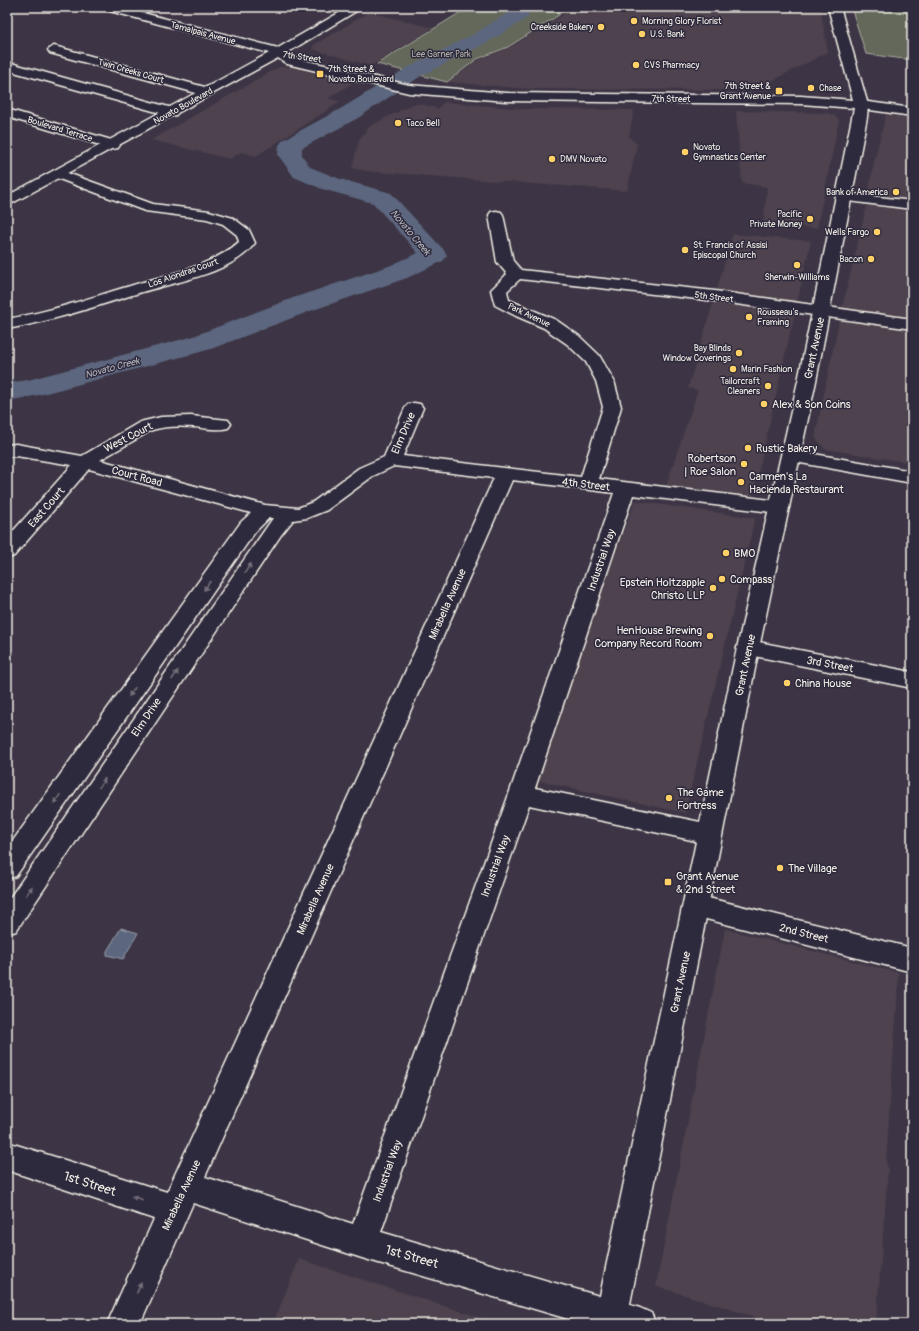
<svg xmlns="http://www.w3.org/2000/svg" width="919" height="1331" font-family="Pangolin,sans-serif">
<rect width="100%" height="100%" fill="#3d3545"/>
<filter id="ink" filterUnits="userSpaceOnUse"><feTurbulence type="fractalNoise" baseFrequency=".025" numOctaves="2"/><feDisplacementMap in="SourceGraphic" scale="8" xChannelSelector="R" yChannelSelector="G"/><feConvolveMatrix kernelMatrix="1 2 1 2 8 2 1 2 1" color-interpolation-filters="sRGB"/></filter>
<g filter="url(#ink)">
<g fill="#4e424e">
<path d="M 567,7 L 820,7 L 828,52 L 754,90 L 531,89 L 448,82 L 478,60 L 509,48 L 561,16 Z"/>
<path d="M 369,12 L 433,28 L 371,66 L 312,49 L 314,45 Z"/>
<path d="M 279,67 L 292,67 L 353,83 L 328,98 L 340,102 L 256,156 L 241,152 L 230,159 L 151,140 Z"/>
<path d="M 444,102 L 523,109 L 634,110 L 629,137 L 637,144 L 627,191 L 366,171 L 352,168 L 359,140 L 370,126 L 413,104 L 422,104 L 438,109 Z"/>
<path d="M 736,111 L 826,113 L 834,115 L 839,120 L 817,228 L 763,225 L 767,187 L 742,183 Z"/>
<path d="M 886,114 L 912,117 L 912,463 L 825,449 L 815,437 L 839,321 L 866,208 L 873,166 Z"/>
<path d="M 733,234 L 811,241 L 753,496 L 666,486 L 698,390 L 688,388 Z"/>
<path d="M 635,501 L 755,518 L 685,813 L 531,779 Z"/>
<path d="M 725,929 L 899,973 L 886,1161 L 888,1170 L 876,1324 L 778,1324 L 656,1286 Z"/>
<path d="M 299,1259 L 500,1324 L 273,1324 Z"/>
</g>
<g fill="#63685a" stroke="#acaca1">
<path d="M 469,7 L 565,7 L 559,15 L 508,47 L 477,59 L 447,82 L 377,64 Z"/>
<path d="M 851,7 L 912,7 L 912,60 L 866,54 Z"/>
</g>
<path fill="#5c667f" stroke="#999ea9" d="M 121,928 L 138,933 L 123,959 L 107,955 L 107,951 Z"/>
<g fill="none" stroke-linecap="round" stroke-linejoin="round">
<path fill="#5c667f" fill-rule="evenodd" d="M 512,7 L 532,7 L 527,18 L 488,42 L 421,76 L 358,118 L 302,148 L 302,155 L 310,167 L 340,179 L 391,193 L 443,249 L 447,255 L 443,261 L 407,278 L 313,310 L 211,349 L 39,395 L 7,401 L 7,383 L 28,380 L 191,337 L 293,298 L 389,266 L 418,253 L 373,203 L 322,189 L 294,177 L 278,155 L 279,145 L 283,140 L 342,108 L 407,68 L 474,34 L 511,11 Z"/>
<defs>
<g id="street">
<path d="M 54,46 L 212,89 L 213,92 L 207,96 L 50,53 L 48,50 Z"/>
<path d="M 7,62 L 176,109 L 178,112 L 176,115 L 171,116 L 7,70 Z"/>
<path d="M 861,101 L 912,108 L 912,116 L 856,108 L 854,105 L 856,102 Z"/>
<path d="M 7,109 L 118,142 L 120,145 L 118,148 L 113,149 L 7,117 Z"/>
<path d="M 59,170 L 153,204 L 209,211 L 233,218 L 249,230 L 255,243 C 234,273 175,282 142,292 C 97,306 53,321 7,329 L 7,319 C 49,312 89,298 130,286 C 167,274 209,268 239,242 L 237,235 L 223,224 L 207,219 L 145,211 L 54,177 L 52,174 L 54,171 Z"/>
<path d="M 845,193 L 912,201 L 912,209 L 840,200 L 838,197 L 840,194 Z"/>
<path d="M 496,211 L 501,212 L 503,215 L 513,261 L 521,270 L 715,291 L 912,319 L 912,329 L 715,301 L 520,279 L 507,291 L 509,300 L 556,320 L 579,336 L 599,355 L 614,381 L 621,407 L 599,479 L 779,501 L 786,503 L 789,507 L 786,511 L 779,513 L 633,495 L 535,788 L 710,824 L 719,827 L 722,834 L 719,841 L 710,844 L 529,805 L 381,1232 L 640,1308 L 651,1313 L 656,1324 L 585,1324 L 362,1258 L 193,1203 L 140,1324 L 107,1324 L 154,1219 L 7,1170 L 7,1142 L 167,1192 L 494,478 L 394,466 L 373,476 L 327,510 L 307,518 L 293,520 L 281,535 L 16,931 L 7,934 L 7,902 L 273,518 L 269,518 L 255,532 L 16,876 L 7,879 L 7,849 L 241,522 L 251,513 L 89,469 L 14,556 L 7,558 L 7,538 L 72,465 L 16,456 L 7,457 L 7,445 L 16,444 L 82,456 L 140,422 L 161,417 L 191,416 L 228,420 L 231,424 L 228,428 C 217,431 205,428 194,427 C 180,426 165,426 152,430 L 100,460 L 265,505 L 298,508 L 313,502 L 359,468 L 384,457 L 405,408 L 408,404 L 414,403 L 420,404 L 423,408 L 403,456 L 581,477 L 603,407 L 596,381 L 586,362 L 567,344 L 544,328 L 516,316 L 495,305 L 491,290 L 507,274 L 497,262 L 489,215 L 491,212 ZM 512,480 L 614,493 L 509,794 L 353,1224 L 205,1177 Z"/>
<path d="M 791,450 L 912,471 L 912,483 L 784,460 L 782,456 L 784,452 Z"/>
<path d="M 748,640 L 912,672 L 912,688 L 740,653 L 737,648 L 740,643 Z"/>
<path d="M 696,895 L 912,948 L 912,972 L 687,914 L 683,906 L 687,898 Z"/>
</g>
<path id="secondary" d="M 100,7 L 120,7 L 278,48 L 349,7 L 363,7 L 290,51 L 292,54 L 291,56 L 295,58 L 409,85 L 506,93 L 801,96 L 853,100 L 828,7 L 840,7 L 868,105 L 867,117 L 816,381 L 759,648 L 626,1324 L 594,1324 L 737,648 L 798,381 L 854,108 L 801,104 L 506,101 L 409,93 L 287,64 L 278,58 L 7,206 L 7,196 L 269,53 L 102,9 Z"/>
</defs>
<use href="#street" stroke="#f4f1e8" stroke-width="3"/>
<use href="#secondary" stroke="#f4f1e8" stroke-width="3"/>
<use href="#street" fill="#2f2a3d" fill-rule="evenodd"/>
<use href="#secondary" fill="#2f2a3d" fill-rule="evenodd"/>
</g>
<defs><path id="oneway-solid" d="M-6-.8H1V-3.2L6.5 0L1 3.2V.8H-6Z"/></defs>
<g fill="#747079">
<use href="#oneway-solid" transform="translate(248 568) rotate(-56)"/>
<use href="#oneway-solid" transform="translate(207 586) rotate(125)"/>
<use href="#oneway-solid" transform="translate(175 675) rotate(-56)"/>
<use href="#oneway-solid" transform="translate(132 692) rotate(125)"/>
<use href="#oneway-solid" transform="translate(102 783) rotate(-56)"/>
<use href="#oneway-solid" transform="translate(57 799) rotate(125)"/>
<use href="#oneway-solid" transform="translate(29 891) rotate(-56)"/>
<use href="#oneway-solid" transform="translate(137 1198) rotate(-162)"/>
<use href="#oneway-solid" transform="translate(139 1288) rotate(-66)"/>
</g>
</g>
<g fill="#ffd166" stroke="#2f2a3d" stroke-width="1.5">
<circle cx="634" cy="21" r="4"/>
<circle cx="601" cy="27" r="4"/>
<circle cx="642" cy="34" r="4"/>
<circle cx="636" cy="65" r="4"/>
<rect x="316" y="70" width="8" height="8" rx="2"/>
<circle cx="811" cy="88" r="4"/>
<rect x="775" y="87" width="8" height="8" rx="2"/>
<circle cx="398" cy="123" r="4"/>
<circle cx="685" cy="152" r="4"/>
<circle cx="552" cy="159" r="4"/>
<circle cx="896" cy="192" r="4"/>
<circle cx="810" cy="219" r="4"/>
<circle cx="877" cy="232" r="4"/>
<circle cx="685" cy="250" r="4"/>
<circle cx="871" cy="259" r="4"/>
<circle cx="797" cy="265" r="4"/>
<circle cx="749" cy="317" r="4"/>
<circle cx="739" cy="353" r="4"/>
<circle cx="733" cy="369" r="4"/>
<circle cx="768" cy="386" r="4"/>
<circle cx="764" cy="404" r="4"/>
<circle cx="748" cy="448" r="4"/>
<circle cx="744" cy="464" r="4"/>
<circle cx="741" cy="482" r="4"/>
<circle cx="726" cy="553" r="4"/>
<circle cx="722" cy="579" r="4"/>
<circle cx="713" cy="588" r="4"/>
<circle cx="710" cy="636" r="4"/>
<circle cx="787" cy="683" r="4"/>
<circle cx="669" cy="798" r="4"/>
<circle cx="780" cy="868" r="4"/>
<rect x="664" y="878" width="8" height="8" rx="2"/>
</g>
<g text-anchor="middle" stroke-width="3" stroke-linejoin="round" paint-order="stroke">
<g font-size="9" fill="#f4f1e8" stroke="#2f2a3d" text-anchor="start">
<text x="642" y="24">Morning Glory Florist</text>
<text x="593" y="30" text-anchor="end">Creekside Bakery</text>
<text x="650" y="37">U.S. Bank</text>
<text x="644" y="68">CVS Pharmacy</text>
<text x="328" y="72">7th Street &amp;<tspan x="328" dy="10">Novato Boulevard</tspan></text>
<text x="771" y="89" text-anchor="end">7th Street &amp;<tspan x="771" dy="10">Grant Avenue</tspan></text>
<text x="819" y="91">Chase</text>
<text x="406" y="126">Taco Bell</text>
<text x="693" y="150">Novato<tspan x="693" dy="10">Gymnastics Center</tspan></text>
<text x="560" y="162">DMV Novato</text>
<text x="888" y="195" text-anchor="end">Bank of America</text>
<text x="802" y="217" text-anchor="end">Pacific<tspan x="802" dy="10">Private Money</tspan></text>
<text x="869" y="235" text-anchor="end">Wells Fargo</text>
<text x="693" y="248">St. Francis of Assisi<tspan x="693" dy="10">Episcopal Church</tspan></text>
<text x="863" y="262" text-anchor="end">Bacon</text>
<text x="797" y="280" text-anchor="middle">Sherwin-Williams</text>
<text x="757" y="315">Rousseau's<tspan x="757" dy="10">Framing</tspan></text>
<text x="731" y="351" text-anchor="end">Bay Blinds<tspan x="731" dy="10">Window Coverings</tspan></text>
<text x="741" y="372">Marin Fashion</text>
<text x="760" y="384" text-anchor="end">Tailorcraft<tspan x="760" dy="10">Cleaners</tspan></text>
</g>
<g font-size="9" fill="#f4f1e8" stroke="#2f2a3d">
<text transform="translate(203 33) rotate(15)" y="3">Tamalpais Avenue</text>
<text transform="translate(302 57) rotate(8)" y="3">7th Street</text>
<text transform="translate(131 71) rotate(16)" y="3">Twin Creeks Court</text>
<text x="671" y="102">7th Street</text>
<text transform="translate(183 106) rotate(-29)" y="3">Novato Boulevard</text>
<text transform="translate(60 129) rotate(17)" y="3">Boulevard Terrace</text>
<text transform="translate(183 273) rotate(-19)" y="3">Los Alondras Court</text>
<text transform="translate(714 297) rotate(7)" y="3">5th Street</text>
<text transform="translate(529 315) rotate(25)" y="3">Park Avenue</text>
</g>
<g font-size="9" fill="#b3b3a8" stroke="#2f2a3d">
<text x="441" y="57">Lee Garner Park</text>
</g>
<g font-size="10" font-style="italic" fill="#b0b2b9" stroke="#2f2a3d">
<text transform="translate(411 232) rotate(50)" y="4">Novato Creek</text>
<text transform="translate(112 367) rotate(-15)" y="4">Novato Creek</text>
</g>
<g font-size="11" fill="#f4f1e8" stroke="#2f2a3d">
<text transform="translate(814 348) rotate(-78)" y="4">Grant Avenue</text>
<text transform="translate(403 433) rotate(-67)" y="4">Elm Drive</text>
<text transform="translate(128 437) rotate(-27)" y="4">West Court</text>
<text transform="translate(137 476) rotate(15)" y="4">Court Road</text>
<text transform="translate(586 484) rotate(7)" y="4">4th Street</text>
<text transform="translate(46 507) rotate(-49)" y="4">East Court</text>
<text transform="translate(601 560) rotate(-71)" y="4">Industrial Way</text>
<text transform="translate(447 604) rotate(-66)" y="4">Mirabella Avenue</text>
<text transform="translate(830 664) rotate(11)" y="4">3rd Street</text>
<text transform="translate(745 665) rotate(-78)" y="4">Grant Avenue</text>
<text transform="translate(146 717) rotate(-56)" y="4">Elm Drive</text>
<text transform="translate(495 866) rotate(-70)" y="4">Industrial Way</text>
<text transform="translate(315 899) rotate(-66)" y="4">Mirabella Avenue</text>
<text transform="translate(804 933) rotate(14)" y="4">2nd Street</text>
<text transform="translate(680 982) rotate(-78)" y="4">Grant Avenue</text>
<text transform="translate(387 1171) rotate(-70)" y="4">Industrial Way</text>
<text transform="translate(181 1195) rotate(-65)" y="4">Mirabella Avenue</text>
</g>
<g font-size="11" fill="#f4f1e8" stroke="#2f2a3d" text-anchor="start">
<text x="772" y="408">Alex &amp; Son Coins</text>
<text x="756" y="452">Rustic Bakery</text>
<text x="736" y="462" text-anchor="end">Robertson<tspan x="736" dy="13">| Roe Salon</tspan></text>
<text x="749" y="480">Carmen's La<tspan x="749" dy="13">Hacienda Restaurant</tspan></text>
<text x="734" y="557">BMO</text>
<text x="730" y="583">Compass</text>
<text x="705" y="586" text-anchor="end">Epstein Holtzapple<tspan x="705" dy="13">Christo LLP</tspan></text>
<text x="702" y="634" text-anchor="end">HenHouse Brewing<tspan x="702" dy="13">Company Record Room</tspan></text>
<text x="795" y="687">China House</text>
<text x="677" y="796">The Game<tspan x="677" dy="13">Fortress</tspan></text>
<text x="788" y="872">The Village</text>
<text x="676" y="880">Grant Avenue<tspan x="676" dy="13">&amp; 2nd Street</tspan></text>
</g>
<g font-size="13" fill="#f4f1e8" stroke="#2f2a3d">
<text transform="translate(90 1183) rotate(18)" y="5">1st Street</text>
<text transform="translate(412 1256) rotate(16)" y="5">1st Street</text>
</g>
</g>
<rect width="919" height="1331" fill="none" stroke="#2f2a3d" stroke-width="24"/>
<rect x="12" y="12" width="895" height="1307" fill="none" stroke="#f4f1e8" stroke-width="1.5" filter="url(#ink)"/>
</svg>
